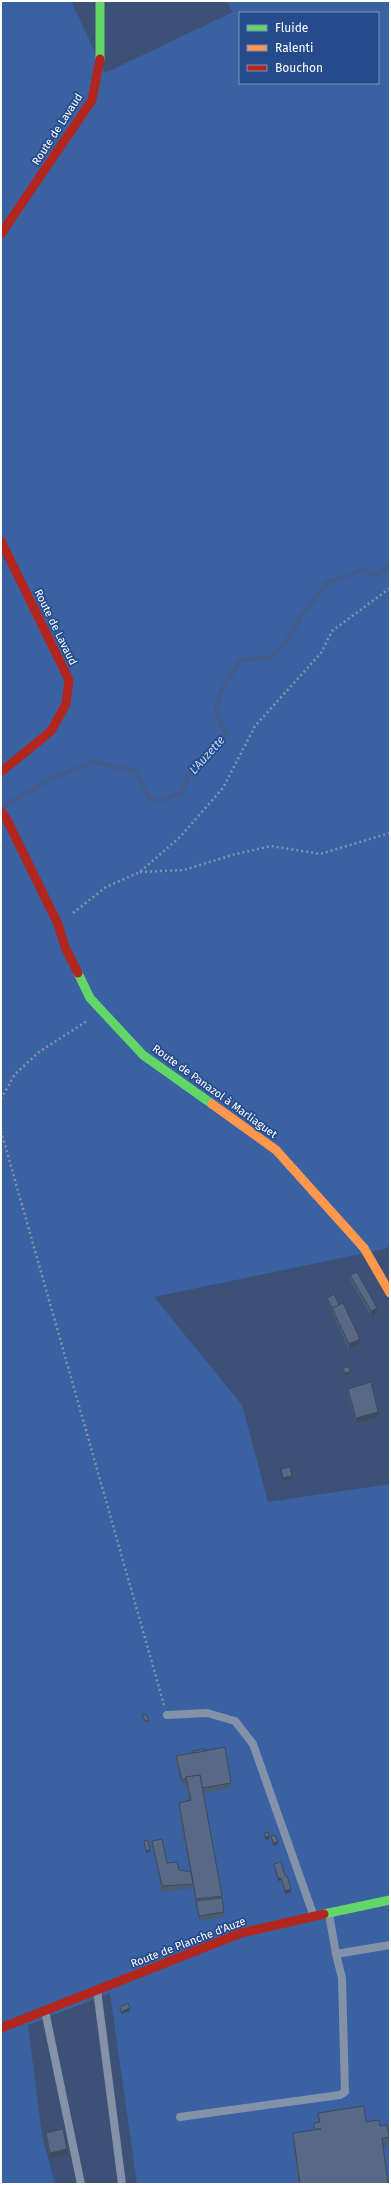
<svg xmlns="http://www.w3.org/2000/svg" width="391" height="2185" font-family="'Fira Sans',sans-serif">
<rect width="100%" height="100%" fill="#3d5176"/>
<path fill="#3a61a2" fill-rule="evenodd" d="M 1,1 L 71,1 L 105,73 L 233,12 L 226,1 L 390,1 L 390,1246 L 384,1249 L 154,1297 L 242,1405 L 268,1502 L 390,1484 L 390,2184 L 137,2184 L 110,1993 L 28,2025 L 42,2136 L 55,2184 L 1,2184 ZM 240,13 L 378,13 L 378,83 L 240,83 Z"/>
<g fill="none" stroke-linecap="round" stroke-linejoin="round">
<path stroke="#425c8b" stroke-width="5" d="M 2,808 L 49,779 L 94,762 L 135,771 L 151,800 L 164,800 L 181,793 L 190,771 L 227,734 C 224,729 220,723 218,717 C 213,696 230,675 241,660 L 270,658 L 288,640 L 300,617 L 327,583 L 364,569 L 377,576 L 390,565"/>
<g stroke="#8492a9" stroke-width="2.5" stroke-dasharray="2 3" stroke-linecap="butt">
<path d="M 140,872 L 184,870 L 232,855 L 271,846 L 320,854 L 390,833"/>
<path d="M 73,913 L 106,887 L 140,872 L 180,837 L 223,788 L 255,726 L 321,653 L 332,631 L 390,588"/>
<path d="M 1,1099 L 15,1074 L 39,1052 L 87,1021"/>
<path d="M 1,1131 L 164,1705"/>
</g>
<g stroke="#8492a9" stroke-width="8">
<path d="M 167,1715 L 207,1713 L 235,1721 L 253,1744 L 313,1914"/>
<path d="M 329,1914 L 336,1954 L 390,1945"/>
<path d="M 97,1990 L 122,2184"/>
<path d="M 45,2011 L 81,2184"/>
<path d="M 180,2117 L 340,2095 L 345,2092 L 342,1978 L 336,1954"/>
</g>
<g stroke="#63d668" stroke-width="9">
<path d="M 100,1 L 100,59"/>
<path d="M 78,973 L 90,998 L 143,1055 L 212,1104"/>
<path d="M 324,1914 L 390,1900"/>
</g>
<path stroke="#ff974d" stroke-width="9" d="M 212,1104 L 276,1150 L 364,1248 L 390,1293"/>
<g stroke="#b3261e" stroke-width="9">
<path d="M 1,234 L 92,100 L 100,59"/>
<path d="M 1,541 L 69,680 L 66,704 L 51,731 L 1,772"/>
<path d="M 1,812 L 6,818 L 58,924 L 65,947 L 78,973"/>
<path d="M 1,2028 L 241,1933 L 324,1914"/>
</g>
</g>
<g fill="#4c5a72">
<path d="M 350,1275 L 377,1313 L 371,1316 L 350,1280 Z"/>
<path d="M 327,1298 L 339,1305 L 360,1344 L 349,1349 L 332,1313 L 332,1311 L 327,1301 Z"/>
<path d="M 348,1389 L 378,1417 L 356,1423 L 348,1394 Z"/>
<path d="M 142,1714 L 149,1720 L 149,1723 L 145,1723 L 142,1717 Z"/>
<path d="M 206,1751 L 231,1783 L 231,1788 L 203,1793 L 222,1896 L 224,1912 L 224,1917 L 199,1921 L 193,1888 L 162,1892 L 152,1846 L 152,1841 L 167,1863 L 179,1870 L 190,1872 L 179,1811 L 179,1803 L 189,1801 L 186,1785 L 182,1785 L 176,1762 L 176,1756 Z"/>
<path d="M 274,1864 L 291,1892 L 285,1894 L 281,1880 L 278,1881 L 274,1867 Z"/>
<path d="M 318,2113 L 380,2126 L 389,2137 L 389,2146 L 383,2147 L 388,2184 L 299,2184 L 293,2142 L 293,2133 L 314,2130 L 314,2123 L 318,2122 Z"/>
<path d="M 46,2133 L 67,2154 L 50,2158 L 46,2138 Z"/>
</g>
<g fill="#3e4a5d">
<path d="M 377,1308 L 377,1313 L 371,1316 L 371,1311 Z"/>
<path d="M 360,1339 L 360,1344 L 349,1349 L 349,1344 Z"/>
<path d="M 350,1372 L 350,1374 L 345,1376 L 345,1373 Z"/>
<path d="M 378,1412 L 378,1417 L 356,1423 L 356,1418 Z"/>
<path d="M 292,1476 L 292,1479 L 283,1481 L 283,1478 Z"/>
<path d="M 269,1836 L 269,1839 L 265,1840 L 265,1837 Z"/>
<path d="M 278,1842 L 278,1844 L 273,1846 L 273,1843 Z"/>
<path d="M 150,1850 L 150,1852 L 146,1853 L 146,1851 Z"/>
<path d="M 278,1878 L 281,1878 L 281,1880 L 278,1881 Z"/>
<path d="M 291,1889 L 291,1892 L 285,1894 L 285,1891 Z"/>
<path d="M 130,2008 L 130,2011 L 121,2014 L 121,2012 Z"/>
<path d="M 67,2149 L 67,2154 L 50,2158 L 50,2153 Z"/>
</g>
<g fill="#586985" stroke="#3e4a5d">
<path d="M 357,1272 L 377,1308 L 371,1311 L 350,1275 Z"/>
<path d="M 334,1294 L 339,1305 L 332,1308 L 327,1298 Z"/>
<path d="M 343,1303 L 360,1339 L 349,1344 L 332,1308 Z"/>
<path d="M 349,1367 L 350,1372 L 345,1373 L 343,1368 Z"/>
<path d="M 371,1382 L 378,1412 L 356,1418 L 348,1389 Z"/>
<path d="M 290,1467 L 292,1476 L 283,1478 L 281,1469 Z"/>
<path d="M 142,1714 L 146,1714 L 149,1720 L 145,1721 Z"/>
<path d="M 225,1747 L 231,1783 L 202,1788 L 200,1775 L 186,1777 L 186,1779 L 182,1780 L 176,1756 Z"/>
<path d="M 205,1749 L 206,1751 L 193,1753 L 193,1751 Z"/>
<path d="M 200,1775 L 222,1896 L 196,1899 L 179,1803 L 191,1800 L 186,1777 Z"/>
<path d="M 268,1832 L 269,1836 L 265,1837 L 264,1833 Z"/>
<path d="M 275,1835 L 278,1842 L 273,1843 L 271,1836 Z"/>
<path d="M 162,1839 L 167,1863 L 177,1862 L 179,1870 L 191,1872 L 193,1884 L 162,1886 L 152,1841 Z"/>
<path d="M 148,1840 L 150,1850 L 146,1851 L 144,1841 Z"/>
<path d="M 281,1862 L 285,1876 L 287,1876 L 291,1889 L 285,1891 L 281,1878 L 278,1878 L 274,1864 Z"/>
<path d="M 222,1898 L 224,1912 L 199,1916 L 196,1901 Z"/>
<path d="M 128,2003 L 130,2008 L 121,2012 L 120,2007 Z"/>
<path d="M 364,2106 L 366,2122 L 379,2120 L 380,2126 L 387,2125 L 389,2137 L 382,2138 L 388,2184 L 300,2184 L 293,2133 L 321,2129 L 314,2129 L 314,2123 L 320,2122 L 318,2113 Z"/>
<path d="M 63,2129 L 67,2149 L 50,2153 L 46,2133 Z"/>
</g>
<g text-anchor="middle" stroke-width="3.5" stroke-linejoin="round" paint-order="stroke">
<g font-size="11" fill="#fff" stroke="#264b8d">
<text transform="translate(57 129) rotate(-57)" y="4">Route de Lavaud</text>
<text transform="translate(56 627) rotate(64)" y="4">Route de Lavaud</text>
<text transform="translate(215 1091) rotate(36)" y="4">Route de Panazol à Marliaguet</text>
<text transform="translate(188 1942) rotate(-21)" y="4">Route de Planche d'Auze</text>
</g>
<g font-size="12" font-style="italic" fill="#c1d4f2" stroke="#264b8d">
<text transform="translate(207 755) rotate(-48)" y="4">L'Auzette</text>
</g>
</g>
<rect width="391" height="2185" fill="none" stroke="#ffffff" stroke-width="4"/>
<rect x="239" y="12" width="140" height="72" fill="#264b8d" stroke="#7d93bb"/>
<rect x="247" y="25" width="20" height="6" fill="#63d668" stroke="#7d93bb"/>
<text x="275" y="32" font-size="12" fill="#ffffff">Fluide</text>
<rect x="247" y="45" width="20" height="6" fill="#ff974d" stroke="#7d93bb"/>
<text x="275" y="52" font-size="12" fill="#ffffff">Ralenti</text>
<rect x="247" y="65" width="20" height="6" fill="#b3261e" stroke="#7d93bb"/>
<text x="275" y="72" font-size="12" fill="#ffffff">Bouchon</text>
</svg>
